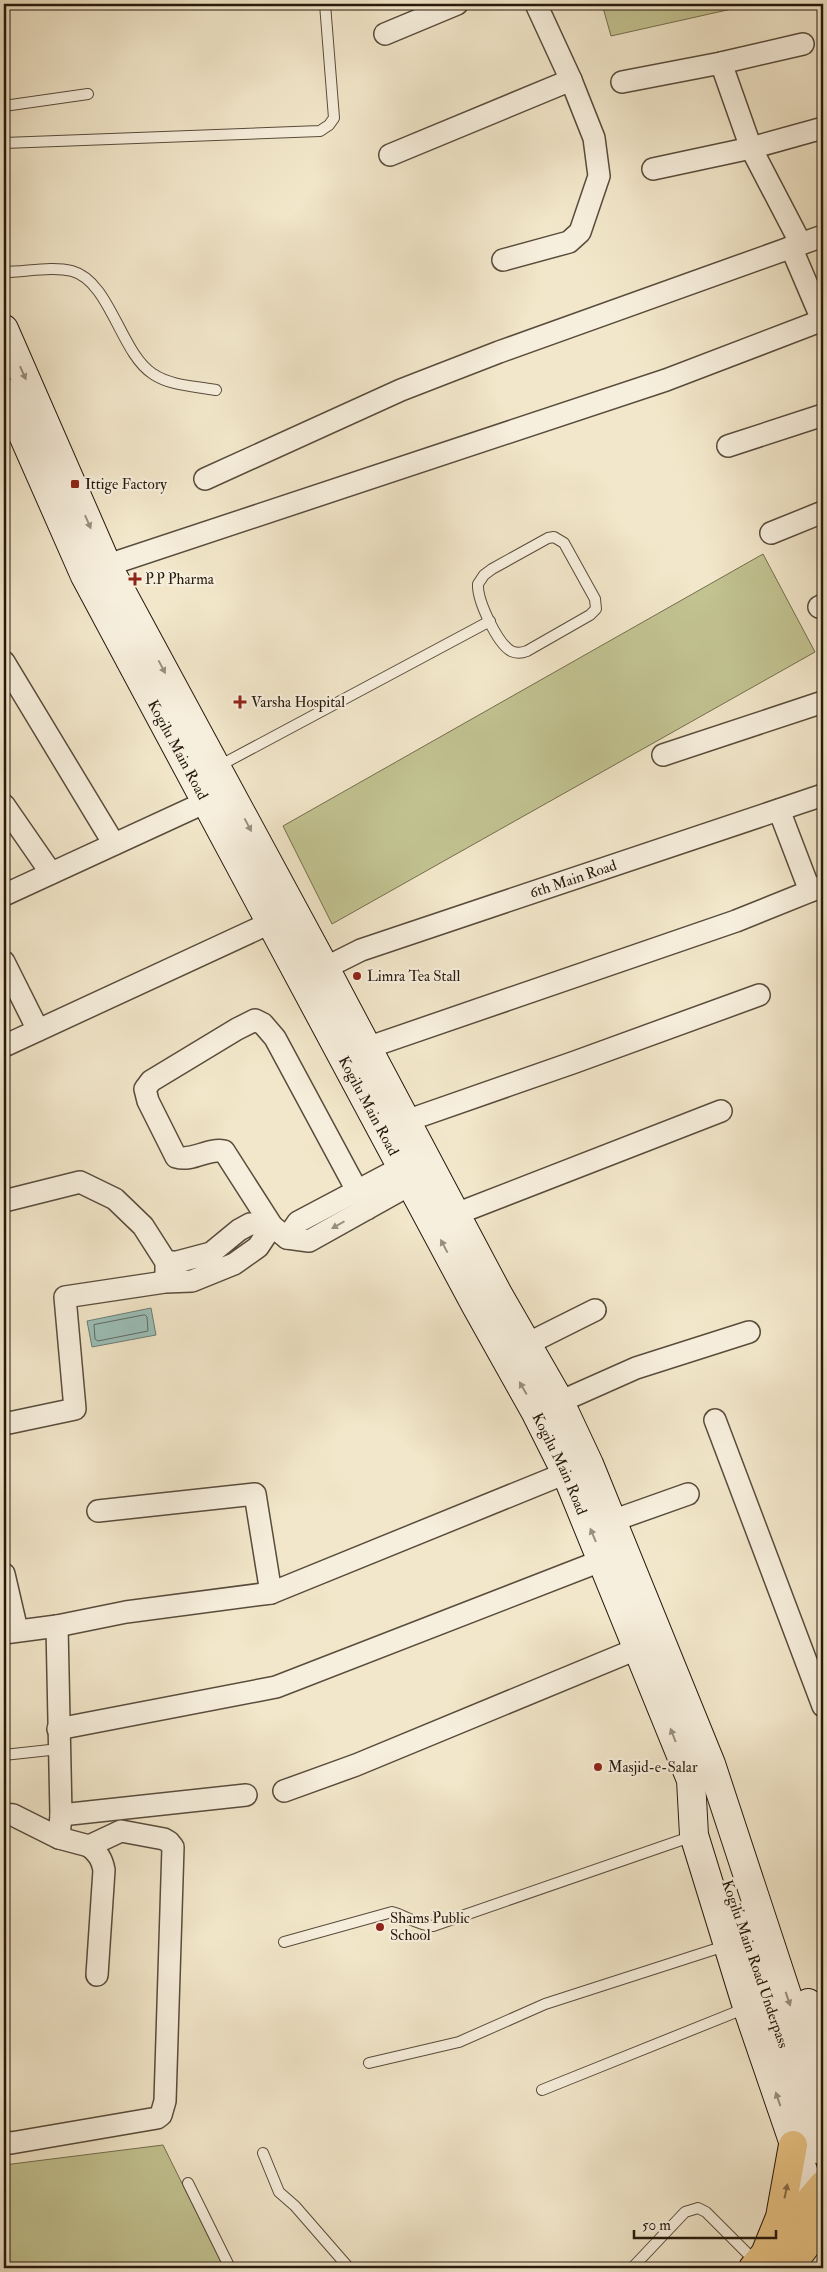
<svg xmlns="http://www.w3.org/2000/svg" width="827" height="2272" viewBox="0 0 827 2272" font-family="'IM FELL Double Pica',serif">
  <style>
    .green { fill: #c2c391; stroke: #746e4e }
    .water { fill: #9bbfb8; stroke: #6c7d73 }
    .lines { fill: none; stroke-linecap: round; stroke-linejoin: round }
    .shore { stroke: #606c62; stroke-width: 1 }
    .secondary-tunnel { stroke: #c9bea4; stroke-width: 28; stroke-dasharray: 28 14; stroke-linecap: butt }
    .lane-casing { stroke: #594c3c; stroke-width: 12 }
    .street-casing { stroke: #594c3c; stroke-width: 24 }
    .secondary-casing { stroke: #26190c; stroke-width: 30 }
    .primary-casing { stroke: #26190c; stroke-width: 30 }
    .lane { stroke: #f7efdd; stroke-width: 10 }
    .street { stroke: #f7efdd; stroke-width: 21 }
    .secondary { stroke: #f7efdd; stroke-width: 28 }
    .primary { stroke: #e9c485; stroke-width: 28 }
    .oneway { fill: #998f7f }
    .oneway2 { fill: #886e48 }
    .poi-dot { fill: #8f2418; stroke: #f7efdd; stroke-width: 2 }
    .labels { text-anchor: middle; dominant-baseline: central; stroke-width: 4.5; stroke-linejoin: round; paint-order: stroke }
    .poi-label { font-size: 15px; fill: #26190c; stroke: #f7efdd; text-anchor: start }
    .street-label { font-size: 15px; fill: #26190c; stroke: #f7efdd }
  </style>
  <rect width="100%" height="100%" fill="#f2e7ca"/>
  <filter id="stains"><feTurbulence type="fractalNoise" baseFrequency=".004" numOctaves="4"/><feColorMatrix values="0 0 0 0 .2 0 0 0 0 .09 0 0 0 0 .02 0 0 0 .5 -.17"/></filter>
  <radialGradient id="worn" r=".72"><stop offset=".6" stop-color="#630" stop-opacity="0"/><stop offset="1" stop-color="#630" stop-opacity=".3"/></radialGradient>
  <path class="green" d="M 602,4 L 754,4 L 611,36 Z
    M 763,554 L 815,652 L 332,924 L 283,826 Z
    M 163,2145 L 224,2268 L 4,2268 L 4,2165 Z"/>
  <path class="water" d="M 151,1308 L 156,1335 L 92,1347 L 87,1321 Z"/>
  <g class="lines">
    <path class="shore" d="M 145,1315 L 147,1317 L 148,1331 L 98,1341 L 95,1339 L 94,1325 Z"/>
    <path class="secondary-tunnel" d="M 817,2149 L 823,2167"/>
    <defs>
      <path id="lane" d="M 4,106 L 88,94
        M 4,143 L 320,131 L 329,125 L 334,118 L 325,4
        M 4,272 C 26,272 51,266 72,271 C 110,281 121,354 153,374 C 171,386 195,386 216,390
        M 554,537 L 564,543 L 595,599 L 596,609 L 590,615 L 527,651 C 522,653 517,654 511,651 C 497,643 477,600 478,584 L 484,575 L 492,569 L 548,538 Z
        M 217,767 L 490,621
        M 4,1755 L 59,1749
        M 284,1942 L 392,1912 C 407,1916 417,1925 433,1926 L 693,1836
        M 369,2063 L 459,2042 L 545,2004 L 728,1945
        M 542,2090 L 746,2008
        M 263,2153 L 279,2192 L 295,2206 L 349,2268
        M 188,2183 L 230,2268
        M 632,2268 L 685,2212 L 698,2208 L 706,2212 L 757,2263"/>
      <g id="street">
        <path d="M 385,34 L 457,4"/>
        <path d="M 721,63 L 751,148 L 801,244"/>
        <path d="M 622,82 L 721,63 L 803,44"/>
        <path d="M 390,155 L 571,80"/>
        <path d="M 653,169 L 751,148 L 823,128"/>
        <path d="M 791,247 L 823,322"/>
        <path d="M 503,260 L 569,242 L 580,232 L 599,176 L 594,138 L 571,80 L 536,4"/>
        <path d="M 728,446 L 823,415"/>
        <path d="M 205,479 L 401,390 L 499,352 L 823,236"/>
        <path d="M 771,533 L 823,512"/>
        <path d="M 93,570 L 666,380 L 823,320"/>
        <path d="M 819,607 L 823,605"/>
        <path d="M 4,662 L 114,844"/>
        <path d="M 663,755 L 823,702"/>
        <path d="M 4,805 L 51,873"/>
        <path d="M 779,810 L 810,891"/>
        <path d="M 4,895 L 219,796"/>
        <path d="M 4,962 L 38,1030"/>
        <path id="s1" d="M 325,968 L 361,950 L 823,795"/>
        <path d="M 4,1046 L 272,922"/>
        <path d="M 355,1052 L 736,921 L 823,886"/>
        <path d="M 406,1121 L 575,1062 L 759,995"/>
        <path d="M 4,1201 L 80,1182 L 115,1199 L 143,1226 L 166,1262 L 166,1275"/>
        <path d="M 367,1209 L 275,1038 L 263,1024 L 255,1020 L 237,1029 L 151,1081 L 145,1089 L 148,1101 L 176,1157 C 193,1162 207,1148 224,1151 L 272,1226 L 287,1238 L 309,1241 L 411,1184"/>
        <path d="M 456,1214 L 721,1111"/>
        <path d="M 287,1238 L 298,1222 L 402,1167"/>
        <path d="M 527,1344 L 595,1310"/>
        <path d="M 546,1408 L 636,1368 L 749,1332"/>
        <path d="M 715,1420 L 823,1706"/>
        <path d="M 4,1424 L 75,1409 L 65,1297 L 165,1282 L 192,1281 L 234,1264 L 258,1247 L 272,1226 L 250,1224 L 239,1230 L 211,1253 L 177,1262 L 166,1262"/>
        <path d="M 98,1511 L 255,1494 L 271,1593"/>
        <path d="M 612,1521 L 688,1494"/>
        <path d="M 4,1574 L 17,1630"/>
        <path d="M 57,1626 L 61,1815 L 59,1838"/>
        <path d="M 4,1633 L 57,1626 L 126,1612 L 271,1593 L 566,1473"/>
        <path d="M 58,1729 L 276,1687 L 616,1555"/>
        <path d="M 284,1791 L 356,1765 L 639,1648"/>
        <path d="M 4,1814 L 13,1815 L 59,1838 L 89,1846 L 121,1831 L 164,1839 L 169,1842 L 173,1847 L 165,2101 L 161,2115 L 157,2118 L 11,2143 L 4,2142"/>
        <path d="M 61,1815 L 246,1795"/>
        <path d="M 89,1846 C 98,1853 102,1859 104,1870 L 97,1975"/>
      </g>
      <g id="secondary">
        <path d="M 4,329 L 107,565 L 325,968 L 498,1294 L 559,1400 L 589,1464 L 711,1764 L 823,2104"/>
        <path id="s2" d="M 4,392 L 85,576 L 476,1306 L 536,1413 L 566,1473 L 691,1780 L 694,1835 L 747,2007 L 819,2217"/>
        <path d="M 742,1925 L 817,2149"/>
        <path d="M 808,2003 L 823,2043"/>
      </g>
      <path id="primary" d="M 765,2254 L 780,2217 L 793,2145
        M 753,2268 L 823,2185
        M 789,2268 L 823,2223"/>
    </defs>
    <use href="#lane" class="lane-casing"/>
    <use href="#street" class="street-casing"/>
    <use href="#secondary" class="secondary-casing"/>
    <use href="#primary" class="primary-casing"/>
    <use href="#lane" class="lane"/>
    <use href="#street" class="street"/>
    <use href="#secondary" class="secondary"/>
    <use href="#primary" class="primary"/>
  </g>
  <defs><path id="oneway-solid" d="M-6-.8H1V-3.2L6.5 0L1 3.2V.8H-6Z" transform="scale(1.25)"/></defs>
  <g class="oneway">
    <use href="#oneway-solid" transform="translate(23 373) rotate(66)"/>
    <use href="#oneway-solid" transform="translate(88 522) rotate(66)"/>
    <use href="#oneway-solid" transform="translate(162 667) rotate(62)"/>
    <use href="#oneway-solid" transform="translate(248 825) rotate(62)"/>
    <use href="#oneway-solid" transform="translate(338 1225) rotate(150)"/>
    <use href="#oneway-solid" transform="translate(444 1246) rotate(-118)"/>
    <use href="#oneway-solid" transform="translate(523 1388) rotate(-120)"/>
    <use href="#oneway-solid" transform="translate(593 1535) rotate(-113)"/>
    <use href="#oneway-solid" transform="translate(673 1735) rotate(-111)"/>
    <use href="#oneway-solid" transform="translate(788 1999) rotate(71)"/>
    <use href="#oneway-solid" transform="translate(778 2099) rotate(-109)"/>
  </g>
  <use class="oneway2" href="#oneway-solid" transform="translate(786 2191) rotate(-78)"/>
  <g class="poi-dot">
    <rect x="70" y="479" width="10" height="10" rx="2.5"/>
    <path d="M132.5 571.5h5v5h5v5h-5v5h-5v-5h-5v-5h5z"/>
    <path d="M237.5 694.5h5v5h5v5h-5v5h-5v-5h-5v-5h5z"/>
    <circle cx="357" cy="976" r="5"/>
    <circle cx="598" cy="1767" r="5"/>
    <circle cx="380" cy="1927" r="5"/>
  </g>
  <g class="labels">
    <g class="poi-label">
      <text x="85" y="484">Ittige Factory</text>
      <text x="145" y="579">P.P Pharma</text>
      <text x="251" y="702">Varsha Hospital</text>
      <text x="367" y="976">Limra Tea Stall</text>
      <text x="608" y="1767">Masjid-e-Salar</text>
      <text x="390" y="1918">Shams Public<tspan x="390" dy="17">School</tspan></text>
    </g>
    <g class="street-label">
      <text stroke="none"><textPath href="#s2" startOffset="398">Kogilu Main Road</textPath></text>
      <text stroke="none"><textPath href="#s1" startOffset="264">6th Main Road</textPath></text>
      <text stroke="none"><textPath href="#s2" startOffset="802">Kogilu Main Road</textPath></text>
      <text stroke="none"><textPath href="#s2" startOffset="1208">Kogilu Main Road</textPath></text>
      <text transform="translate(755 1964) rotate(71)">Kogilu Main Road Underpass</text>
    </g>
  </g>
  <rect width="827" height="2272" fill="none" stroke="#f2e7ca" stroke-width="20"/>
  <rect x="5" y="5" width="817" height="2262" fill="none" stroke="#26190c" stroke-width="2.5"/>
  <rect x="10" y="10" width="807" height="2252" fill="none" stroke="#26190c"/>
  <path d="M634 2230v8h142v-8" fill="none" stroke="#26190c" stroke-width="2.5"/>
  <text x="642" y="2230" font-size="15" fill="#26190c" stroke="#f7efdd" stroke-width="4" paint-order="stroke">50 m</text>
  <rect width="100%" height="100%" filter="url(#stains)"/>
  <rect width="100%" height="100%" fill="url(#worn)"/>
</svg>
